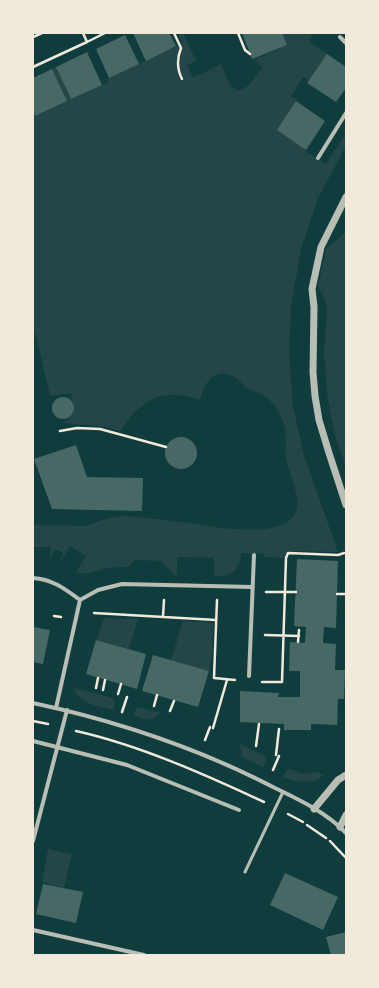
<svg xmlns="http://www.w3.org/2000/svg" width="379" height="988" viewBox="0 0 379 988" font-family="'Archivo Narrow',sans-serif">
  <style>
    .green { fill: #244646 }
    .building { fill: #486865 }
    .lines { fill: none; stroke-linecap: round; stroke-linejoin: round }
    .path { stroke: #f1e9da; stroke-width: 2.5 }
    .service { stroke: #b8beb3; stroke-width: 3 }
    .minor { stroke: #b8beb3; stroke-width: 4 }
    .tertiary { stroke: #b8beb3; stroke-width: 7 }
  </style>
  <rect width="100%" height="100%" fill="#0f3d3e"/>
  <path class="green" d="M 178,33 L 183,33 L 196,61 L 187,65 L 193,78 L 221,64 L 230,85 L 238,91 L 248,86 L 263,67 L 254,60 L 287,45 L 282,33 L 314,33 L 309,42 L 327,54 L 309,80 L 303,77 L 291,96 L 298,100 L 296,101 L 305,151 L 326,164 L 346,133 L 346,146 L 318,198 L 301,249 L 291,308 L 289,352 L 293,407 L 304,455 L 338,552 L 288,551 L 286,558 L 264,557 L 264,554 L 241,553 C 241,570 230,577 214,576 L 214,558 L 177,557 L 177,575 L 174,575 L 162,561 L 134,560 L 128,567 C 122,567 115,567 109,568 C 96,570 89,576 76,572 L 86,556 L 70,546 L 60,562 L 63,552 L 54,550 L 50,560 L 51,547 L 33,547 L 33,525 L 85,526 L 108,518 L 122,516 C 146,517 171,521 195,524 C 216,527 292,542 297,507 C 299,492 287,471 286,454 C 285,449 286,445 286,439 C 286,421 277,403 261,394 C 256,392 250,391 247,388 C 241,383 238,378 230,375 C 213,368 203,386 200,400 C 160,387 143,399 120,431 L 106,427 L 63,423 L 69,420 L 74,411 L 71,393 L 50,396 L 33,323 L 33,115 L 35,116 L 67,101 L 52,69 L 56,67 L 71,99 L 108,82 L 107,79 L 109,78 L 183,43 Z
    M 346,228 L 346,467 L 335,435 L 328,401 L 324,354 L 327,305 L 318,286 L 326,249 L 344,234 Z
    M 104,618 L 138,619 L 129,649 L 97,640 Z
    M 183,621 L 213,623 L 212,655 L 209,671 L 171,660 Z
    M 74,688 L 113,698 L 115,702 L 113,710 C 99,706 78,704 74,688 Z
    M 137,707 L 160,713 C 149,723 147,720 133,715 Z
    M 240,744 L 265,756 L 266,760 L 263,767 L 242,757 Z
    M 290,769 L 304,774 L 317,772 L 324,775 C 310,785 298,783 283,777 L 286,771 Z
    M 48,849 L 72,854 L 64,888 L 42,882 Z"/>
  <path class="building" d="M 133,33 L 169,33 L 176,46 L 146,61 Z
    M 242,33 L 282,33 L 287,45 L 252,59 Z
    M 125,35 L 139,64 L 109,78 L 96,49 Z
    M 87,52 L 102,85 L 71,99 L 56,67 Z
    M 327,54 L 346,67 L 346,88 L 336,102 L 307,83 Z
    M 52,69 L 67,101 L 35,116 L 33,111 L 33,78 Z
    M 296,101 L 325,121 L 306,150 L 277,130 Z
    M52 408a11 11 0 1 1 22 0a11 11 0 1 1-22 0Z
    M165 453a16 16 0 1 1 32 0a16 16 0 1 1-32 0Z
    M 76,445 L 87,477 L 143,478 L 142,511 L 52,509 L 34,459 Z
    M 297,559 L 338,561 L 336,628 L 324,627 L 323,643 L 336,644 L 335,670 L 345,670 L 344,699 L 338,699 L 337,725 L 311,724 L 311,730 L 284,730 L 284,724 L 240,722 L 240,691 L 279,693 L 278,697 L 300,697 L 300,671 L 289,671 L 290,642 L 305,643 L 306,627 L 294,626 Z
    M 33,627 L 50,630 L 43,664 L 33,662 Z
    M 96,640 L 146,654 L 137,689 L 86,674 Z
    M 153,655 L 209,671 L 198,707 L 142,691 Z
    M 285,873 L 338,897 L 323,930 L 270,905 Z
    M 43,884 L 83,892 L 76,923 L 36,914 Z
    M 346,932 L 346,955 L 331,955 L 326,937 Z"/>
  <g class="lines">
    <path class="path" d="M 83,33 L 87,42 L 105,33
      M 174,33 L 181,48 C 177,58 177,69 182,79
      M 238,33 L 245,50 L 250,54
      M 33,37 L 42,33
      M 33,67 L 87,42
      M 60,431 L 77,428 L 100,429 L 166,447
      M 266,592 L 296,592
      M 337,594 L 346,594
      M 217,600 L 214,678 L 235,680
      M 94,613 L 216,620
      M 54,616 L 61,617
      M 163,617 L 164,600
      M 265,635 L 299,636
      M 298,642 L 299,630
      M 262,682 L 282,682 L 286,558 L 288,553 L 338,555 L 344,553
      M 96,688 L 98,678
      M 103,690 L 105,680
      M 118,694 L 121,684
      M 154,706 L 157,695
      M 170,711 L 174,701
      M 122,712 L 127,697
      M 33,721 L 48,724
      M 213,728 L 227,680
      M 76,731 C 139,745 206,775 264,802
      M 205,740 L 210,727
      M 256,746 L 259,724
      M 276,755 L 279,729
      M 273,770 L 279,756
      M 288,814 L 303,822
      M 307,825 L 326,838
      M 330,841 L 346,858"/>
    <path class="service" d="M 245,872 L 283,792"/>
    <path class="minor" d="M 340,37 L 346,43
      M 318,158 L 346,113
      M 33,578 C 52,579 65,589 80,600 L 98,590 L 122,584 L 252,587
      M 249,676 L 254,555
      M 33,703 C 117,721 198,748 275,788 C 300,800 327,813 346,833
      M 56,708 L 80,600
      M 33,741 L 127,765 L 239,810
      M 33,841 L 67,710
      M 33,930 L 144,955"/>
    <path class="tertiary" d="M 346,197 L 321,247 L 312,289 L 314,307 L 313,372 L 315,396 L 319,420 L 329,453 L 346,505
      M 314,809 L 338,780 L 346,775
      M 340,827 L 346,815"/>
  </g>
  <rect width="379" height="988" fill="none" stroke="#f1e9da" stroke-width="68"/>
</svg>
